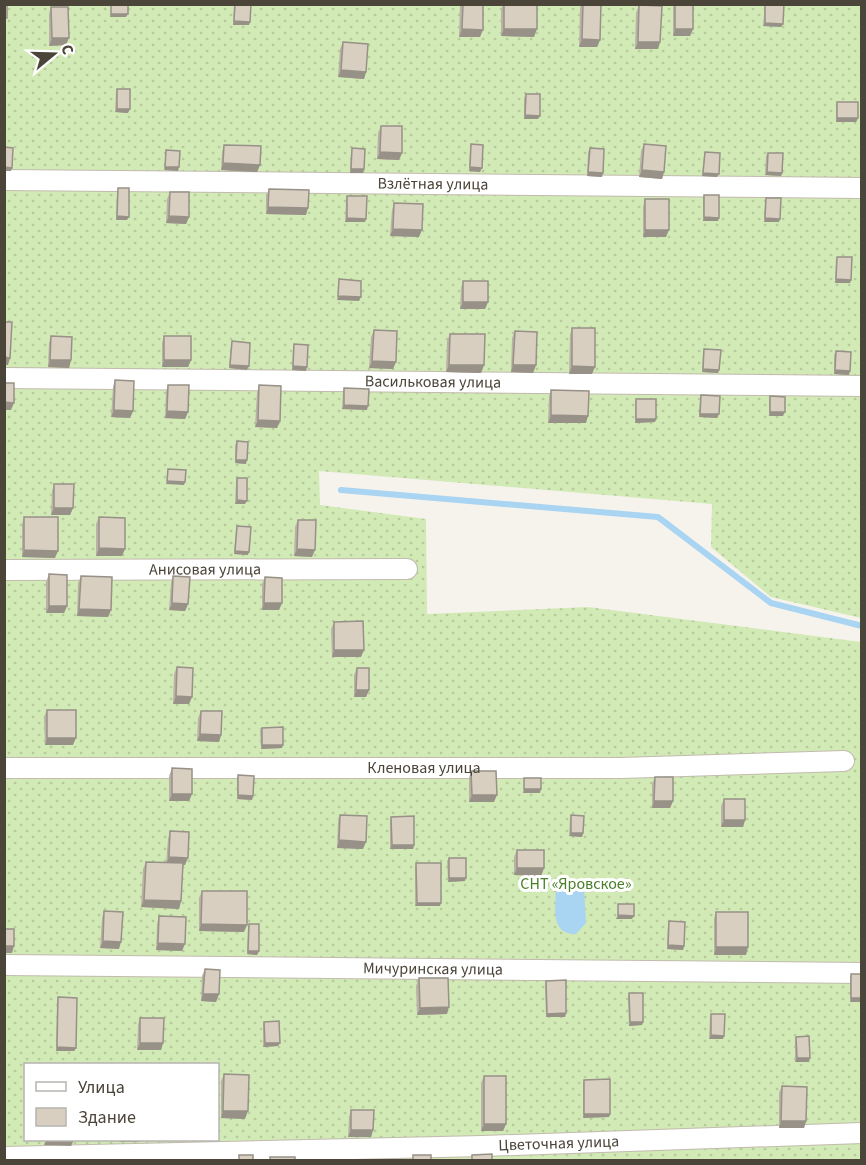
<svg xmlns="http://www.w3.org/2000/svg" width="866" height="1165" viewBox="0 0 866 1165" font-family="'Source Sans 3',sans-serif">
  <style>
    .garden { fill: url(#garden-dots); fill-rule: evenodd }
    .water { fill: #a9d4f2 }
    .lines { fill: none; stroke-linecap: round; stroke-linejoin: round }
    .stream { stroke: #a9d4f2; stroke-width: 6 }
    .minor-casing { stroke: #c2bbae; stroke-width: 22 }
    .minor { stroke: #fff; stroke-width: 20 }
    .wall { fill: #bab2a6 }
    .shaded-wall { fill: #979187 }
    .building { fill: #d8cfc1; stroke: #979187; stroke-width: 1.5 }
    .labels { text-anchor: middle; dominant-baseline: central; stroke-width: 6; stroke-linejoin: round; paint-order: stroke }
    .street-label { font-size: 16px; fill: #4b4439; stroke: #fff }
    .park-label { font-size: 16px; fill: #4a7f2a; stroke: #fff }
  </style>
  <defs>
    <pattern id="garden-dots" width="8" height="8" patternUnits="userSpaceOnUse" patternTransform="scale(1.5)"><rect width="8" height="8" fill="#d2eab5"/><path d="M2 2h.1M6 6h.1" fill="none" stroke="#b6ca9c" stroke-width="1.8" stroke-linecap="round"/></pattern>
  </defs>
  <rect width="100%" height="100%" fill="#f6f3ec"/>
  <path class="garden" d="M 5,5 L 861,5 L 861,618 L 771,597 L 711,547 L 712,504 L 319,471 L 320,505 L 426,519 L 427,614 L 588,607 L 861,642 L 861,1160 L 5,1160 ZM 26,1064 L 218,1064 L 218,1140 L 26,1140 Z"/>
  <path class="water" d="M 569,880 L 584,887 L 586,923 L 576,934 C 549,935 556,905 556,885 L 561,881 Z"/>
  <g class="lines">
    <path class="stream" d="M 341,490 L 658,517 L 771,603 L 862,626"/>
    <defs>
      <g id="minor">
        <path id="s1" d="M 4,180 L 862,188"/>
        <path id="s2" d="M 4,378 L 862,386"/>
        <path id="s3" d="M 4,570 L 407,569"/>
        <path id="s4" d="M 4,768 L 621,768 L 844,761"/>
        <path id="s5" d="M 4,965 L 862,973"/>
        <path id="s6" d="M 4,1157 L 483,1146 L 862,1133"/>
      </g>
    </defs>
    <use href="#minor" class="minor-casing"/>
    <use href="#minor" class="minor"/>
  </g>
  <path class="wall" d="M 234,4 L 251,4 L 249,25 L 233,25 Z
    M 460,4 L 483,4 L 480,37 L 459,37 Z
    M 503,4 L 537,4 L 534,37 L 501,36 L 501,10 Z
    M 581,4 L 601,4 L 600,40 L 597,47 L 579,47 L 580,8 Z
    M 674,4 L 693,4 L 693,29 L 690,36 L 673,36 L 673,8 Z
    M 765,4 L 784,4 L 783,24 L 781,27 L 763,26 Z
    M 639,5 L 660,42 L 658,49 L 635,49 L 636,13 Z
    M 51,7 L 66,45 L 49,46 L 49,14 Z
    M 343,42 L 366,72 L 364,79 L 338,77 L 340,49 Z
    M 117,89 L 128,113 L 115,112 L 116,92 Z
    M 526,94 L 538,119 L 524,119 L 524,98 Z
    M 837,102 L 858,118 L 856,122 L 836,122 L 836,106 Z
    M 381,126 L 402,153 L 399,160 L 377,159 L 378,133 Z
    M 471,144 L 480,172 L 469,171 L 470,148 Z
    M 644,144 L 664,172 L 662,179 L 639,177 L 641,151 Z
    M 224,145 L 260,165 L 257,172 L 221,170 L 222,152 Z
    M 352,148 L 364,169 L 363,173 L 350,173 L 351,152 Z
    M 590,148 L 602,177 L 587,176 L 588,152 Z
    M 705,152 L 717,177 L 702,176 L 704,155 Z
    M 768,153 L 782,173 L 781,176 L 765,175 L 766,156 Z
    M 118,188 L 127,220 L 116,220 L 117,192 Z
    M 269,189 L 306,215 L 266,214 L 266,196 Z
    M 170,192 L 189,217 L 186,224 L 166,223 L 167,199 Z
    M 704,195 L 718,221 L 703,221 L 703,198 Z
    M 347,196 L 365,222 L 345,222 L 346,200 Z
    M 766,198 L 779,222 L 764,222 L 765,201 Z
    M 645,199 L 666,237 L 643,237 L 643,207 Z
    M 394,203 L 419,237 L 390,236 L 392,210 Z
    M 837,257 L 851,280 L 850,283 L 835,283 L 836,260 Z
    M 463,281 L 488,302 L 485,309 L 460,309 L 461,288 Z
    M 572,328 L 592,374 L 569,374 L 570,335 Z
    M 374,330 L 393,369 L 369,368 L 371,337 Z
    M 515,331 L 536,365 L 533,373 L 511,372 L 512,338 Z
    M 450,334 L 484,365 L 481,373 L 446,372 L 447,341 Z
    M 51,336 L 71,360 L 69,368 L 48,367 L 49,343 Z
    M 164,336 L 191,360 L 188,367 L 162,367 L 162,343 Z
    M 232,341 L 247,370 L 229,368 L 231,345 Z
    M 294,344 L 306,371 L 292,370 L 293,348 Z
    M 704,349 L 719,370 L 718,373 L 702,372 L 703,353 Z
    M 836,351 L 849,375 L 834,374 L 834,355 Z
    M 115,380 L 133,411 L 130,418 L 111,417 L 113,387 Z
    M 168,385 L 188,412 L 185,419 L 165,418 L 166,392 Z
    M 259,385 L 280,421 L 277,428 L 255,427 L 257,392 Z
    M 344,388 L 367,410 L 342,409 L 343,391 Z
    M 551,390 L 586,423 L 548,423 L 549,397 Z
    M 701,395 L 717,418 L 699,417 L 700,399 Z
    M 770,396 L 783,416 L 769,416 L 769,400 Z
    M 636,399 L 656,419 L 655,422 L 635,423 L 635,402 Z
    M 237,441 L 246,464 L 235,463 L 235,445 Z
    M 237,478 L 245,504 L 235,504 L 236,482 Z
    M 54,484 L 73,508 L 70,515 L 51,515 L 52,491 Z
    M 24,517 L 55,558 L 22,557 L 22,524 Z
    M 99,517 L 122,556 L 96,556 L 96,524 Z
    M 298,520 L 312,557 L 294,556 L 295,527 Z
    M 237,526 L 248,555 L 234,554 L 236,530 Z
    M 49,574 L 67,606 L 64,613 L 46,613 L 46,582 Z
    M 81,576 L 111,610 L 108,617 L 77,616 L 78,583 Z
    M 173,576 L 188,604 L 185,611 L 169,610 L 171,583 Z
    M 265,577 L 282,603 L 279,610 L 262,610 L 262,584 Z
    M 334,622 L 361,657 L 332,657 L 331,629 Z
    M 177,667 L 192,697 L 189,704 L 173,704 L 174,674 Z
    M 357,668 L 369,690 L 366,697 L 354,697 L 354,675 Z
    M 47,710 L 73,745 L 45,745 L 44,717 Z
    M 201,711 L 221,735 L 219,742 L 197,741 L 198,718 Z
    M 262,728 L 282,748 L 261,749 L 260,731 Z
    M 172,768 L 192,794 L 189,801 L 169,801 L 169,776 Z
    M 471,771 L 494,802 L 469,802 L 469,778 Z
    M 238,775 L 253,796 L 252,800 L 237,799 L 237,779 Z
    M 655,777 L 673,801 L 670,808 L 652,808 L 652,784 Z
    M 724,799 L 745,820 L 743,827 L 721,827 L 721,806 Z
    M 340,815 L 363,849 L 337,848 L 338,822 Z
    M 571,815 L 583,833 L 582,837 L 569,836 L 570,819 Z
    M 391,817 L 414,845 L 413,849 L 390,849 L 390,821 Z
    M 170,831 L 185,865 L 183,865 L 181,901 L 179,909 L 141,907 L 143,869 L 146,862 L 166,863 L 168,839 Z
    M 517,850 L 544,868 L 541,876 L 514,875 L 514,857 Z
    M 449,858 L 465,881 L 448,882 L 447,861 Z
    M 416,863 L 440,906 L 415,906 L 415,867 Z
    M 202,891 L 244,932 L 199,931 L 199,898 Z
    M 104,911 L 119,949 L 100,948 L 102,918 Z
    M 716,912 L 746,955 L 714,955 L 714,919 Z
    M 159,916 L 182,951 L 156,950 L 157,924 Z
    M 669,921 L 684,946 L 683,950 L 667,949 L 668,924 Z
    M 249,924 L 259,951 L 257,955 L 247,954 L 248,928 Z
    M 205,969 L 219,994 L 216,1002 L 201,1001 L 202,976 Z
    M 851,974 L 861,974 L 850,1002 L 850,977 Z
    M 419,978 L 447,1014 L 417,1015 L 416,986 Z
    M 546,981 L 566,1013 L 565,1017 L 546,1017 L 545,984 Z
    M 629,993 L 643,1022 L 642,1025 L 629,1026 L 628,997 Z
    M 58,997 L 76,1048 L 74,1051 L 56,1051 L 57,1001 Z
    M 711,1014 L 723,1039 L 709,1039 L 710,1018 Z
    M 140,1018 L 163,1043 L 161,1050 L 137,1050 L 138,1025 Z
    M 264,1022 L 278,1046 L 263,1047 L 263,1025 Z
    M 796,1037 L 809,1062 L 795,1062 L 795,1040 Z
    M 224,1074 L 245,1119 L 221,1118 L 221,1081 Z
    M 484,1076 L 506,1124 L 503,1131 L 481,1131 L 481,1083 Z
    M 584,1080 L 610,1114 L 609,1117 L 583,1118 L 583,1083 Z
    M 782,1086 L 806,1121 L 804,1128 L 779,1128 L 779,1093 Z
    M 351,1110 L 373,1130 L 371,1137 L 348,1137 L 349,1117 Z"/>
  <path class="shaded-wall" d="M 111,14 L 128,14 L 126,17 L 110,17 Z
    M 234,21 L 250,22 L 249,25 L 233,25 Z
    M 765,23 L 783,24 L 781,27 L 763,26 Z
    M 462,29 L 483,30 L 480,37 L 459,37 Z
    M 504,29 L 537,29 L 534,37 L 501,36 Z
    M 675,29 L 693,29 L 690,36 L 673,36 Z
    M 52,38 L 69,38 L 66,45 L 49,46 Z
    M 582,39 L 600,40 L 597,47 L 579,47 Z
    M 638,42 L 660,42 L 658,49 L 635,49 Z
    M 341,70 L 366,72 L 364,79 L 338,77 Z
    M 117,109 L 130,109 L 128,113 L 115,112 Z
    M 525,115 L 540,116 L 538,119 L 524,119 Z
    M 837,118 L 858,118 L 856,122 L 836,122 Z
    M 380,152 L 402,153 L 399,160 L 377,159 Z
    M 223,163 L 260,165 L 257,172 L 221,170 Z
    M 4,167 L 12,168 L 11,171 L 4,171 Z
    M 165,167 L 179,167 L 178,171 L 164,170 Z
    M 470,167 L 482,168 L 480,172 L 469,171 Z
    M 351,169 L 364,169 L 363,173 L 350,173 Z
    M 642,170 L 664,172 L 662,179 L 639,177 Z
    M 588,172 L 603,173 L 602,177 L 587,176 Z
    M 767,172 L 782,173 L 781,176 L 765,175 Z
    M 703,173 L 719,174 L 717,177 L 702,176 Z
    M 268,207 L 308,208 L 306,215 L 266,214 Z
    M 117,216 L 129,217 L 127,220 L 116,220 Z
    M 169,216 L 189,217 L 186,224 L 166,223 Z
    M 704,217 L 719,218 L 718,221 L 703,221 Z
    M 347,218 L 366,219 L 365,222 L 345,222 Z
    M 765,218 L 780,219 L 779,222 L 764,222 Z
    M 393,229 L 422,230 L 419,237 L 390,236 Z
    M 645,230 L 669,230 L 666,237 L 643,237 Z
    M 836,279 L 851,280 L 850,283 L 835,283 Z
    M 338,296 L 361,297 L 359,301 L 337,300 Z
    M 463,302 L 488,302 L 485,309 L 460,309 Z
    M 4,357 L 10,358 L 8,365 L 4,365 Z
    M 50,360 L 71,360 L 69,368 L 48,367 Z
    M 164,360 L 191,360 L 188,367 L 162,367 Z
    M 372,361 L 396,362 L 393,369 L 369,368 Z
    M 230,365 L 249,366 L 247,370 L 229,368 Z
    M 449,365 L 484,365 L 481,373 L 446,372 Z
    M 513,365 L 536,365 L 533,373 L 511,372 Z
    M 293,366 L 307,367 L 306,371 L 292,370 Z
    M 572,366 L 595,367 L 592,374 L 569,374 Z
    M 703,369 L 719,370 L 718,373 L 702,372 Z
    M 835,370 L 850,371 L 849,375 L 834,374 Z
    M 4,402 L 14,403 L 11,410 L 4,410 Z
    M 344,405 L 368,406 L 367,410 L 342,409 Z
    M 114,410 L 133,411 L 130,418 L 111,417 Z
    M 167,411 L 188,412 L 185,419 L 165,418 Z
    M 770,412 L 785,412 L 783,416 L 769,416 Z
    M 700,414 L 719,414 L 717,418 L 699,417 Z
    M 551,415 L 588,416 L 586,423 L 548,423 Z
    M 636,419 L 656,419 L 655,422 L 635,423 Z
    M 258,420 L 280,421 L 277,428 L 255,427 Z
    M 236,460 L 247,460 L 246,464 L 235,463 Z
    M 167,481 L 185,482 L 184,485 L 166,484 Z
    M 237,500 L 247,501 L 245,504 L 235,504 Z
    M 54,508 L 73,508 L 70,515 L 51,515 Z
    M 99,548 L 125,549 L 122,556 L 96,556 Z
    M 297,549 L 315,550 L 312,557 L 294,556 Z
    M 24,550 L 58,551 L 55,558 L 22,557 Z
    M 235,551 L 249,552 L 248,555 L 234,554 Z
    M 172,603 L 188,604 L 185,611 L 169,610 Z
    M 264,603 L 282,603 L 279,610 L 262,610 Z
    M 49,606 L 67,606 L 64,613 L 46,613 Z
    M 79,609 L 111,610 L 108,617 L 77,616 Z
    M 334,650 L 364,650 L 361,657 L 332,657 Z
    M 356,690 L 369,690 L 366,697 L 354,697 Z
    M 176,696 L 192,697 L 189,704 L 173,704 Z
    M 200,734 L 221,735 L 219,742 L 197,741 Z
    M 47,738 L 76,738 L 73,745 L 45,745 Z
    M 262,745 L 283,745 L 282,748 L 261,749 Z
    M 524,789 L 541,789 L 540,793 L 523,793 Z
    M 172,794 L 192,794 L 189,801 L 169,801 Z
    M 238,795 L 253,796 L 252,800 L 237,799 Z
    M 472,795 L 497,795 L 494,802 L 469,802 Z
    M 654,801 L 673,801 L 670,808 L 652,808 Z
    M 724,820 L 745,820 L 743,827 L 721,827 Z
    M 571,833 L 583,833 L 582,837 L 569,836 Z
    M 339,840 L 366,842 L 363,849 L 337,848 Z
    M 392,845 L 414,845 L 413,849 L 390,849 Z
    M 169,857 L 188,858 L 185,865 L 166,864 Z
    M 517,868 L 544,868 L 541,876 L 514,875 Z
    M 449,878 L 466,878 L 465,881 L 448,882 Z
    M 144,900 L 181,901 L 179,909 L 141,907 Z
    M 417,903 L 441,903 L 440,906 L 415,906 Z
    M 618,915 L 634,916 L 632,919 L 616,919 Z
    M 201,924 L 247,925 L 244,932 L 199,931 Z
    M 103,941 L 121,942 L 119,949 L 100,948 Z
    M 158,943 L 185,944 L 182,951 L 156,950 Z
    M 668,945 L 684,946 L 683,950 L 667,949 Z
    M 4,946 L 14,946 L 12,953 L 4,953 Z
    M 716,947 L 748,947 L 746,955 L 714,955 Z
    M 248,951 L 259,951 L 257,955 L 247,954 Z
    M 203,994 L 219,994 L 216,1002 L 201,1001 Z
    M 851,998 L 861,998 L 861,1002 L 850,1002 Z
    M 449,1007 L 447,1014 L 417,1015 L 420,1008 Z
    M 566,1013 L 565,1017 L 546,1017 L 547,1014 Z
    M 630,1022 L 643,1022 L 642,1025 L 629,1026 Z
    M 711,1035 L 724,1036 L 723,1039 L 709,1039 Z
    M 140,1043 L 163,1043 L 161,1050 L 137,1050 Z
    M 265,1043 L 280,1043 L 278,1046 L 263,1047 Z
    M 57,1047 L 76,1048 L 74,1051 L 56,1051 Z
    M 797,1058 L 810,1058 L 809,1062 L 795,1062 Z
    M 223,1111 L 248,1111 L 245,1119 L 221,1118 Z
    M 584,1114 L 610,1114 L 609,1117 L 583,1118 Z
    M 781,1121 L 806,1121 L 804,1128 L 779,1128 Z
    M 484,1124 L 506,1124 L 503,1131 L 481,1131 Z
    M 351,1130 L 373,1130 L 371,1137 L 348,1137 Z
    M 46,1140 L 74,1140 L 71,1146 L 44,1145 Z
    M 120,1140 L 140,1140 L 139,1142 L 119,1142 Z"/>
  <path class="building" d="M 4,4 L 7,4 L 7,18 L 4,18 Z
    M 111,4 L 128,4 L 128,14 L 111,14 Z
    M 235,4 L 251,4 L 250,22 L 234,21 Z
    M 463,4 L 483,4 L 483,30 L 462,29 Z
    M 504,4 L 537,4 L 537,29 L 504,29 Z
    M 583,4 L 601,4 L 600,40 L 582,39 Z
    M 675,4 L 693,4 L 693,29 L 675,29 Z
    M 765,4 L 784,4 L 783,24 L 765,23 Z
    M 639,5 L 662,6 L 660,42 L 638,42 Z
    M 51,7 L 68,7 L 69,38 L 52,38 Z
    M 343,42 L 368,44 L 366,72 L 341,70 Z
    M 117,89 L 130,89 L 130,109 L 117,109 Z
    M 526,94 L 540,94 L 540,116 L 525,115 Z
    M 837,102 L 858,102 L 858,118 L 837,118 Z
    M 381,126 L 402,126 L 402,153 L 380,152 Z
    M 471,144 L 483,145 L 482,168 L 470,167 Z
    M 644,144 L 666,146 L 664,172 L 642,170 Z
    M 224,145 L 261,146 L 260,165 L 223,163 Z
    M 4,147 L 13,148 L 12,168 L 4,167 Z
    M 352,148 L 365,149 L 364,169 L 351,169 Z
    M 590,148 L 604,149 L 603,173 L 588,172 Z
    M 166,150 L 180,151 L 179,167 L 165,167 Z
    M 705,152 L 720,153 L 719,174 L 703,173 Z
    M 768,153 L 783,153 L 782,173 L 767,172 Z
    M 118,188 L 129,188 L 129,217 L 117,216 Z
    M 269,189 L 309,190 L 308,208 L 268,207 Z
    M 170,192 L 189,192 L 189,217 L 169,216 Z
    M 704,195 L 719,195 L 719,218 L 704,217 Z
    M 347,196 L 367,196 L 366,219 L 347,218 Z
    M 766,198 L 781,198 L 780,219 L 765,218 Z
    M 645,199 L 669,199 L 669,230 L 645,230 Z
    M 394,203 L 423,204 L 422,230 L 393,229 Z
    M 837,257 L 852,257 L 851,280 L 836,279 Z
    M 339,279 L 361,281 L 361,297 L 338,296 Z
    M 463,281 L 488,281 L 488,302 L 463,302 Z
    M 4,322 L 12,322 L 10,358 L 4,357 Z
    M 572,328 L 595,328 L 595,367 L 572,366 Z
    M 374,330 L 397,331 L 396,362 L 372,361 Z
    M 515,331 L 537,332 L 536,365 L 513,365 Z
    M 450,334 L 485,334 L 484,365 L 449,365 Z
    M 51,336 L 72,337 L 71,360 L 50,360 Z
    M 164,336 L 191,336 L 191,360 L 164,360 Z
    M 232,341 L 250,343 L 249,366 L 230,365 Z
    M 294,344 L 308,345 L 307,367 L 293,366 Z
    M 704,349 L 721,350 L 719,370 L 703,369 Z
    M 836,351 L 851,352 L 850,371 L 835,370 Z
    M 115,380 L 134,381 L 133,411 L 114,410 Z
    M 4,383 L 14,383 L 14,403 L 4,402 Z
    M 168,385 L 189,385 L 188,412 L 167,411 Z
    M 259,385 L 281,386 L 280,421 L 258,420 Z
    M 344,388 L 369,389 L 368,406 L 344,405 Z
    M 551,390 L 589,391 L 588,416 L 551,415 Z
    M 701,395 L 720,396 L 719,414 L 700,414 Z
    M 770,396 L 785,397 L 785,412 L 770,412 Z
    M 636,399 L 656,399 L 656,419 L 636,419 Z
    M 237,441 L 248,442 L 247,460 L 236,460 Z
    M 168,469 L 186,470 L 185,482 L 167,481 Z
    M 237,478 L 247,478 L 247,501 L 237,500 Z
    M 54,484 L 74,484 L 73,508 L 54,508 Z
    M 24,517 L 58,517 L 58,551 L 24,550 Z
    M 99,517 L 125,518 L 125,549 L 99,548 Z
    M 298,520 L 316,520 L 315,550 L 297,549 Z
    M 237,526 L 251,527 L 249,552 L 235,551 Z
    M 49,574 L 67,575 L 67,606 L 49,606 Z
    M 81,576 L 112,577 L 111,610 L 79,609 Z
    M 173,576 L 190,577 L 188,604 L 172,603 Z
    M 265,577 L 282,578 L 282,603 L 264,603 Z
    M 363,621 L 364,650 L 334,650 L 334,622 Z
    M 177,667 L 193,668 L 192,697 L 176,696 Z
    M 357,668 L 369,668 L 369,690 L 356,690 Z
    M 47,710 L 76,710 L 76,738 L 47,738 Z
    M 201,711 L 222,711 L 221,735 L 200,734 Z
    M 283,727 L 283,745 L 262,745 L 262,728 Z
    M 172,768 L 192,769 L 192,794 L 172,794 Z
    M 471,771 L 496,771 L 497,795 L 472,795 Z
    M 238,775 L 254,776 L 253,796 L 238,795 Z
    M 655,777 L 673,777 L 673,801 L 654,801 Z
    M 524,778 L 541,778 L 541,789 L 524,789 Z
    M 724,799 L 745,799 L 745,820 L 724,820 Z
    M 340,815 L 367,816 L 366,842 L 339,840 Z
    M 571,815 L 584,816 L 583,833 L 571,833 Z
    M 414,816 L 414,845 L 392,845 L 391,817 Z
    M 170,831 L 189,832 L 188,858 L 169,857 Z
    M 517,850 L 544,850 L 544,868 L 517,868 Z
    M 449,858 L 466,858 L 466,878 L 449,878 Z
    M 146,862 L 183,863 L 181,901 L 144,900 Z
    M 416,863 L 441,863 L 441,903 L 417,903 Z
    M 202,891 L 247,891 L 247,925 L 201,924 Z
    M 618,904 L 634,904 L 634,916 L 618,915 Z
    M 104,911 L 123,912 L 121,942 L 103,941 Z
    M 716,912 L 748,912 L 748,947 L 716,947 Z
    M 159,916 L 186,917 L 185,944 L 158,943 Z
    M 669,921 L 685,922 L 684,946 L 668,945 Z
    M 249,924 L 259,924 L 259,951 L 248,951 Z
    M 4,929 L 14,929 L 14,946 L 4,946 Z
    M 205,969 L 220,970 L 219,994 L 203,994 Z
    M 851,974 L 861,974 L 861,998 L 851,998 Z
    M 419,978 L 448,978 L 449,1007 L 420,1008 Z
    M 566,980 L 566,1013 L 547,1014 L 546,981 Z
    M 629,993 L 643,993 L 643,1022 L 630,1022 Z
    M 58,997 L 77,998 L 76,1048 L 57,1047 Z
    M 711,1014 L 725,1014 L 724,1036 L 711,1035 Z
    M 140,1018 L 164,1018 L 163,1043 L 140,1043 Z
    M 279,1021 L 280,1043 L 265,1043 L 264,1022 Z
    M 809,1036 L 810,1058 L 797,1058 L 796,1037 Z
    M 224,1074 L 249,1075 L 248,1111 L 223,1111 Z
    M 484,1076 L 506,1076 L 506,1124 L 484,1124 Z
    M 610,1079 L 610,1114 L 584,1114 L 584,1080 Z
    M 782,1086 L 807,1087 L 806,1121 L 781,1121 Z
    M 351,1110 L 374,1110 L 373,1130 L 351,1130 Z
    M 492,1154 L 492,1161 L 472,1161 L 472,1155 Z
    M 239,1155 L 253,1155 L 253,1161 L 239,1161 Z
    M 413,1155 L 431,1155 L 431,1161 L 413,1161 Z
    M 270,1157 L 295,1157 L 295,1161 L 270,1161 Z"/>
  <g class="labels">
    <g class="street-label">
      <text stroke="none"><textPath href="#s1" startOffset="429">Взлётная улица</textPath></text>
      <text stroke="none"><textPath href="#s2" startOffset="429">Васильковая улица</textPath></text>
      <text stroke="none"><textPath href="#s3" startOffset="201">Анисовая улица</textPath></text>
      <text stroke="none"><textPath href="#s4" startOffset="420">Кленовая улица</textPath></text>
      <text stroke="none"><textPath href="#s5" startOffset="429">Мичуринская улица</textPath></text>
      <text stroke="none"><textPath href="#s6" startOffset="555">Цветочная улица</textPath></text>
    </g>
    <g class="park-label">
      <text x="576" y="884">СНТ «Яровское»</text>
    </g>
  </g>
  <rect width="866" height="1165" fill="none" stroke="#4b4439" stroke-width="12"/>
  <rect x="24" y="1063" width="195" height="78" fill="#ffffff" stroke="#b7b4b0" stroke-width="1.5"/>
  <rect x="36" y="1082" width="30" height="9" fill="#ffffff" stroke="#b7b4b0" stroke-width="1.5"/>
  <text x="78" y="1093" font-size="18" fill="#4b4439">Улица</text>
  <rect x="36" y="1108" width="30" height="18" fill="#d8cfc1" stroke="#b7b4b0" stroke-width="1.5"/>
  <text x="78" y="1123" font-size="18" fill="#4b4439">Здание</text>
  <g transform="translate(54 54) rotate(71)" stroke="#ffffff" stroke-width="4.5" paint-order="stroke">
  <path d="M0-4.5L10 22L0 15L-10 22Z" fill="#4b4439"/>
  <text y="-9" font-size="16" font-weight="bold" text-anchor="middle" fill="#4b4439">С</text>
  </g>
</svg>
